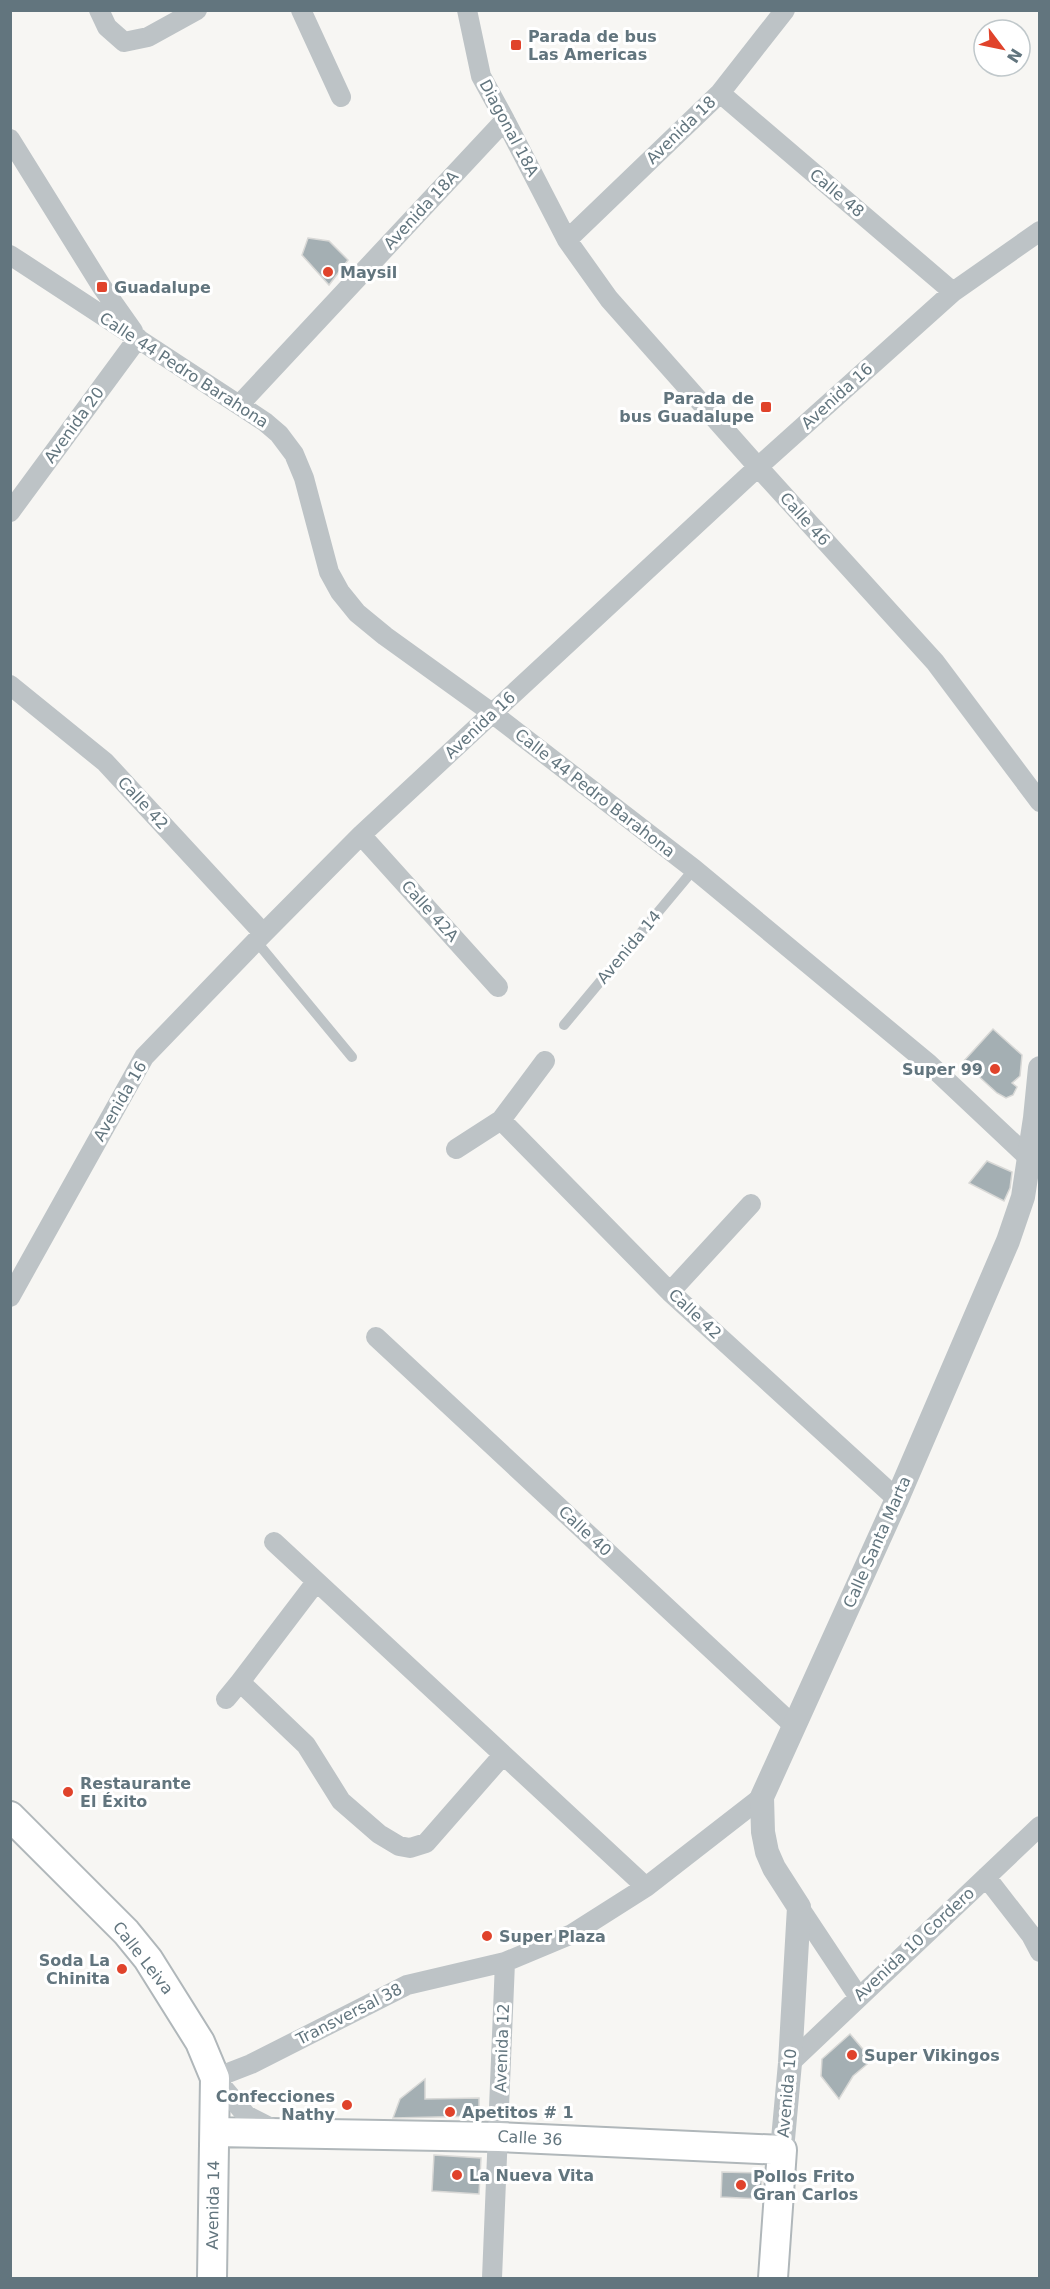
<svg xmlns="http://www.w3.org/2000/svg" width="1050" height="2289" viewBox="0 0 1050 2289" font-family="'DejaVu Sans',sans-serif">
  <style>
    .building { fill: #a4afb3; stroke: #d8d8d6; stroke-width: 1.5 }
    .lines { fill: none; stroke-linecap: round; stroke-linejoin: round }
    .secondary-casing { stroke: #b0b7ba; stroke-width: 32 }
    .service { stroke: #bdc3c6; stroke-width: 10 }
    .minor { stroke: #bdc3c6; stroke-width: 20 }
    .tertiary { stroke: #bdc3c6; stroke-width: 24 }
    .secondary { stroke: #fff; stroke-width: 28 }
    .poi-dot { fill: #e0432b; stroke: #fff; stroke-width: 2 }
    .labels { text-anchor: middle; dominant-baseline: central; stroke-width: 6; stroke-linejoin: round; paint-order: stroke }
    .poi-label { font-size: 16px; font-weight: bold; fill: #62757e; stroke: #fff; text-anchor: start }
    .street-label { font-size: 16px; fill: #62757e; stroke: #fff }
  </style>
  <rect width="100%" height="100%" fill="#f7f6f3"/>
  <path class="building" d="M 308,238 L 329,241 L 348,260 L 329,285 L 302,255 Z
    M 993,1029 L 1022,1055 L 1020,1076 L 1012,1083 L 1017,1087 L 1013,1095 L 1006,1098 L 997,1093 L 963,1062 Z
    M 987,1161 L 1012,1172 L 1010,1188 L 1004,1201 L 969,1183 Z
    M 850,2034 L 872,2060 L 853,2076 L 839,2099 L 821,2076 L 822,2059 Z
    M 425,2079 L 425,2099 L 479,2098 L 479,2116 L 393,2118 L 400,2099 Z
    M 434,2155 L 481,2158 L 479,2194 L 432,2191 Z
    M 722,2172 L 762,2173 L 761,2199 L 721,2197 Z"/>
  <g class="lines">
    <defs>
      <path id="secondary" d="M 10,1816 L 126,1932 L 148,1959 L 200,2042 L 215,2078 L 212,2278
        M 215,2132 L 499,2137 L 782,2150 L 773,2278"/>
    </defs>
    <use href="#secondary" class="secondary-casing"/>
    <path class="service" d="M 256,941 L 352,1057
      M 564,1025 L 694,869"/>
    <path class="minor" d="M 99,10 L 107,27 L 124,42 L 148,37 L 197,10
      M 301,10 L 341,97
      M 467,10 L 481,76 L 505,120 L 567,240 L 609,299 L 758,467 L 935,662 L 1040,802
      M 720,93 L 953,292
      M 10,139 L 102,287 L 133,331
      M 567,240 L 720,93 L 785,10
      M 10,255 L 265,422 L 279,434 L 294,454 L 304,478 L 329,572 L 340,592 L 357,613 L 385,636 L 492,713 L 694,869 L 929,1064 L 1029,1158
      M 239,405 L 505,120
      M 10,512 L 138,338
      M 10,685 L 105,762 L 263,933
      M 361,835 L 498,987
      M 501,1120 L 670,1292 L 897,1499
      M 456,1149 L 501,1120 L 545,1061
      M 670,1292 L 751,1204
      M 10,1297 L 144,1057 L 256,941 L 361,835 L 758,467 L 953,292 L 1040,231
      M 376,1337 L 793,1725
      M 274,1542 L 646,1887
      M 316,1582 L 240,1682 L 306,1745 L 341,1801 L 379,1834 L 399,1846 L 410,1848 L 426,1843 L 503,1755
      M 226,1699 L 240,1682
      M 986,1877 L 1031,1935 L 1040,1952
      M 799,1907 L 858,1996
      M 790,2063 L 1040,1826
      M 275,2130 L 246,2115 L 215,2078 L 251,2064 L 407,1985 L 505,1962 L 572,1934 L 646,1887 L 762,1797
      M 492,2278 L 505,1962"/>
    <path class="tertiary" d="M 782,2150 L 790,2063 L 799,1907 L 774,1868 L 767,1852 L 763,1832 L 762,1797 L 897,1499 L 1008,1241 L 1023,1197 L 1035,1118 L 1040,1068"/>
    <use href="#secondary" class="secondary"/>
  </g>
  <g class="poi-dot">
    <rect x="510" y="39" width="12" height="12" rx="3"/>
    <circle cx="328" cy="272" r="6"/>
    <rect x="96" y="281" width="12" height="12" rx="3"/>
    <rect x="760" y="401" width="12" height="12" rx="3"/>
    <circle cx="995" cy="1069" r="6"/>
    <circle cx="68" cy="1792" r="6"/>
    <circle cx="487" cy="1936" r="6"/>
    <circle cx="122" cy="1969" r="6"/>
    <circle cx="852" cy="2055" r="6"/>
    <circle cx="347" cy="2105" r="6"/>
    <circle cx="450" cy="2112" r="6"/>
    <circle cx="457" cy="2175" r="6"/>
    <circle cx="741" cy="2185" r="6"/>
  </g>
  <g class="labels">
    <g class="poi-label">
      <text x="528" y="36">Parada de bus<tspan x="528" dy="18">Las Americas</tspan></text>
      <text x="340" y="272">Maysil</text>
      <text x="114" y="287">Guadalupe</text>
      <text x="754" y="398" text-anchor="end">Parada de<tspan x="754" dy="18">bus Guadalupe</tspan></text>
      <text x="983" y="1069" text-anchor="end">Super 99</text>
      <text x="80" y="1783">Restaurante<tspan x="80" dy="18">El Éxito</tspan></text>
      <text x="499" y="1936">Super Plaza</text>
      <text x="110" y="1960" text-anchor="end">Soda La<tspan x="110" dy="18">Chinita</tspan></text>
      <text x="864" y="2055">Super Vikingos</text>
      <text x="335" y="2096" text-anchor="end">Confecciones<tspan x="335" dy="18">Nathy</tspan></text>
      <text x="462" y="2112">Apetitos # 1</text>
      <text x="469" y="2175">La Nueva Vita</text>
      <text x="753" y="2176">Pollos Frito<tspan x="753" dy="18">Gran Carlos</tspan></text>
    </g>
    <g class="street-label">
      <text transform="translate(509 128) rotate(62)">Diagonal 18A</text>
      <text transform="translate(681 130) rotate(-44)">Avenida 18</text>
      <text transform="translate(837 193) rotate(40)">Calle 48</text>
      <text transform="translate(421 210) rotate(-47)">Avenida 18A</text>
      <text transform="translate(184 370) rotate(33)">Calle 44 Pedro Barahona</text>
      <text transform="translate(837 396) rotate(-42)">Avenida 16</text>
      <text transform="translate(74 425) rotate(-54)">Avenida 20</text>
      <text transform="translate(805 519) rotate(48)">Calle 46</text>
      <text transform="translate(480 725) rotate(-43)">Avenida 16</text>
      <text transform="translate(595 793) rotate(38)">Calle 44 Pedro Barahona</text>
      <text transform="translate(143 803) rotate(47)">Calle 42</text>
      <text transform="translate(430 911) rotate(48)">Calle 42A</text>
      <text transform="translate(629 947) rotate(-50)">Avenida 14</text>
      <text transform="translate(120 1101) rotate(-60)">Avenida 16</text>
      <text transform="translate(695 1314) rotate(43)">Calle 42</text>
      <text transform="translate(585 1531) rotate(43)">Calle 40</text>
      <text transform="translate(877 1542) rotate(-66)">Calle Santa Marta</text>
      <text transform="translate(914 1944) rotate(-43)">Avenida 10 Cordero</text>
      <text transform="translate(143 1958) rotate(52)">Calle Leiva</text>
      <text transform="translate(349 2014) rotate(-27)">Transversal 38</text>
      <text transform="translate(502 2048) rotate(-88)">Avenida 12</text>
      <text transform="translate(787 2093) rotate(-85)">Avenida 10</text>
      <text transform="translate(530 2138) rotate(3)">Calle 36</text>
      <text transform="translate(213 2205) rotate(-89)">Avenida 14</text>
    </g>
  </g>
  <rect width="1050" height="2289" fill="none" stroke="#62757e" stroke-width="24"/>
  <g transform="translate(1002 48) rotate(122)"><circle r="28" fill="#ffffff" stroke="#c0c8cb" stroke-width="1.5"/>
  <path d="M0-4.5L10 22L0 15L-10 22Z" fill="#e0432b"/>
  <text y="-9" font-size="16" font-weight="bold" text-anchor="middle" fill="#62757e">N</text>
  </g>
</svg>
